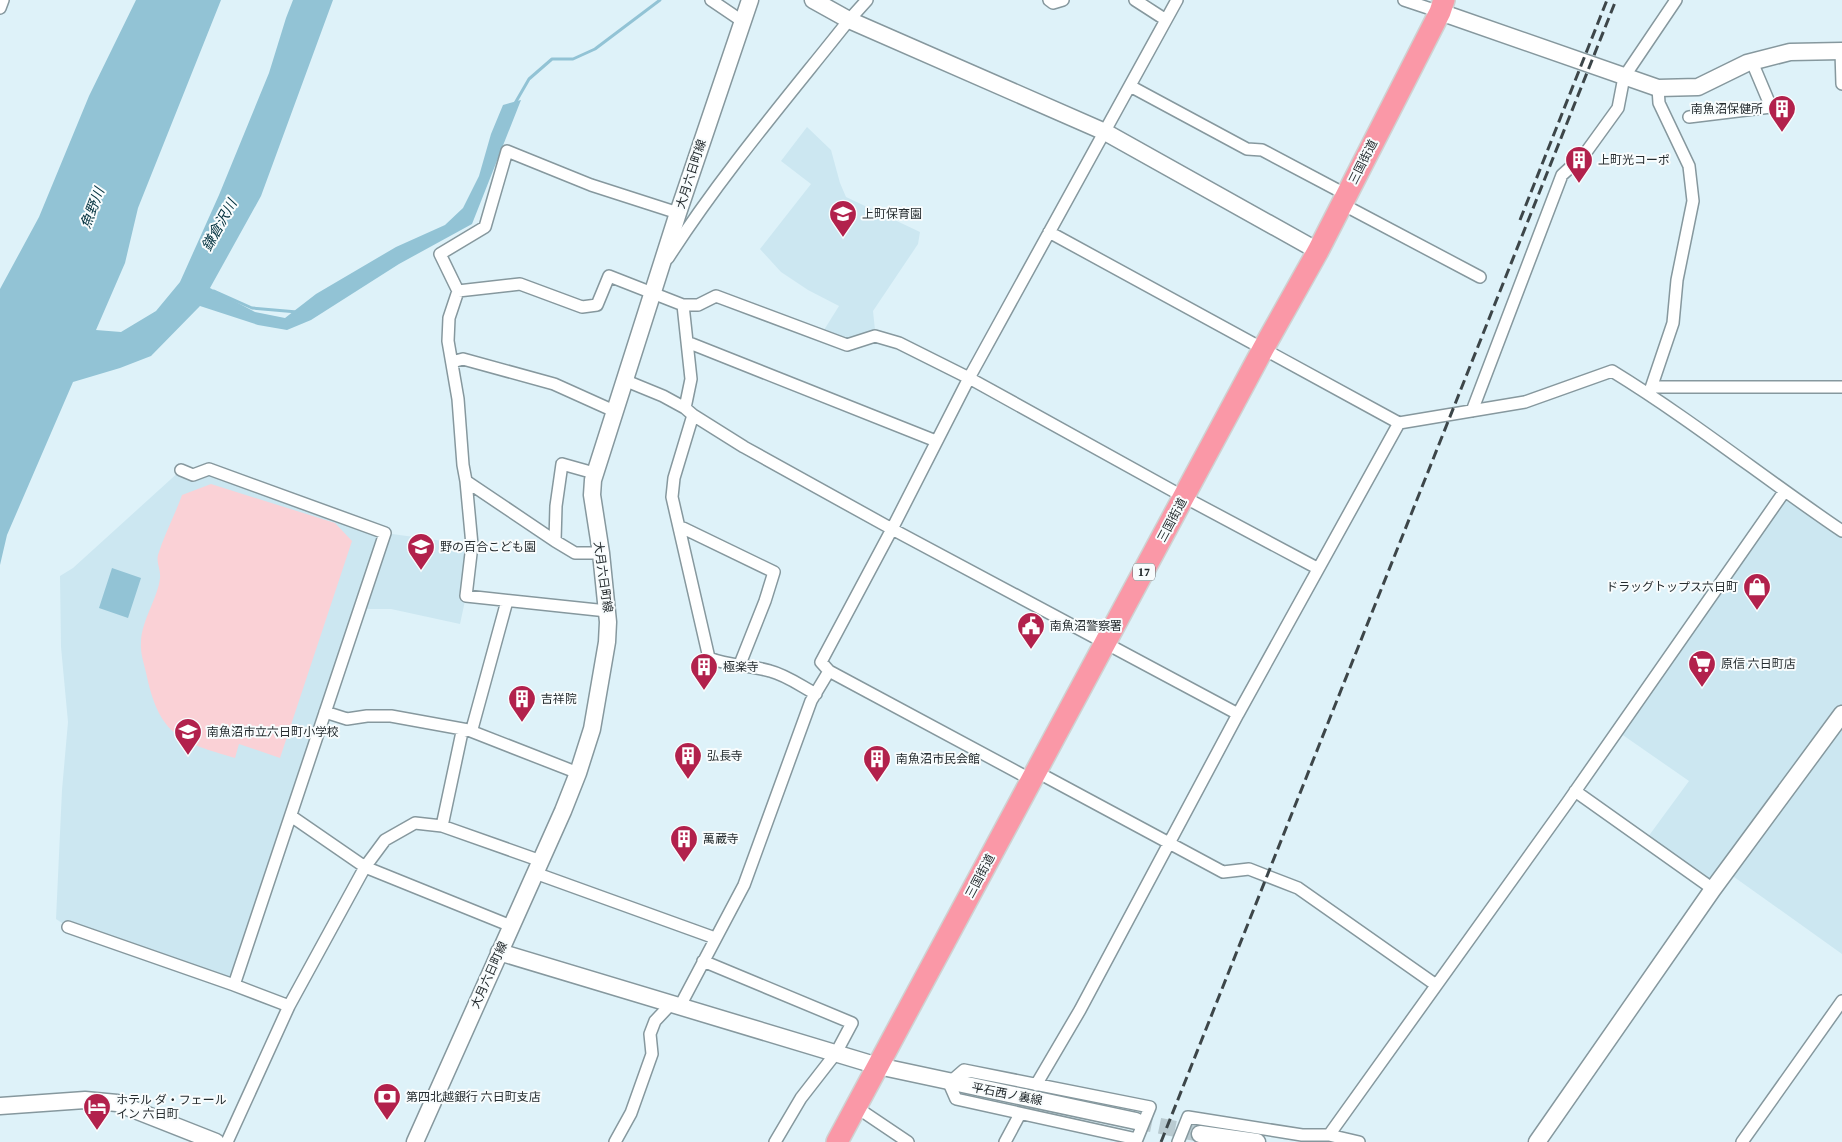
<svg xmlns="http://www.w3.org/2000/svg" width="1842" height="1142" viewBox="0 0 1842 1142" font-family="'Source Serif 4','Noto Sans JP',serif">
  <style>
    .built { fill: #cce7f1 }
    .green { fill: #fad1d6 }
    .water { fill: #92c3d5 }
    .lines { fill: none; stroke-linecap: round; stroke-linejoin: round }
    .stream { stroke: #92c3d5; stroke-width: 3 }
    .secondary-tunnel { stroke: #b9cbd1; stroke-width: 16; stroke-dasharray: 16 8; stroke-linecap: butt }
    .street-casing { stroke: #86989e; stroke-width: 14 }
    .secondary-casing { stroke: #86989e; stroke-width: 19 }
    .highway-casing { stroke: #cfd1d1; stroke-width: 24 }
    .street { stroke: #fff; stroke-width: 11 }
    .secondary { stroke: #fff; stroke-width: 16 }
    .highway { stroke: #fa98a7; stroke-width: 21 }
    .rail { stroke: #3d4649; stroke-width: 3; stroke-dasharray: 10 5; stroke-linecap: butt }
    .labels { text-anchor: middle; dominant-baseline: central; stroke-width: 4; stroke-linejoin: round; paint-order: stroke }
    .shield { fill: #f8fcfd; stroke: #656b6e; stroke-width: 1 }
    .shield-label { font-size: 11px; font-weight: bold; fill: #262d30 }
    .poi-label { font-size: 12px; fill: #262d30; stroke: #f8fcfd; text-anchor: start }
    .street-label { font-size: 12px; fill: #262d30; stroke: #f8fcfd }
    .water-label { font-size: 14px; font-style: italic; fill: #02313e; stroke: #f8fcfd }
  </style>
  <rect width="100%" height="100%" fill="#def2f9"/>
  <path class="built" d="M 807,127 L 831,150 L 840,183 L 846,197 L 920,232 L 918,244 L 873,311 L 875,330 L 846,339 L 824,330 L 839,306 L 808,290 L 781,272 L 760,249 L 811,184 L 781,161 Z
    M 209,469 L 385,533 L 472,545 L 466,596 L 460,624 L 391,609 L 360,609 L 234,985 L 68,927 L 56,919 L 62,790 L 68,722 L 61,647 L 60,576 L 73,568 L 181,470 Z
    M 1784,492 L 1842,531 L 1842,954 L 1727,872 L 1713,889 L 1645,841 L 1689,781 L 1617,731 Z"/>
  <path class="green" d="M 211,484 L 335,523 L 352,541 L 280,758 L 239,744 L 235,758 C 181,742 160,736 147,677 C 145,666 140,654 141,643 C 141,621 158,598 160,578 C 161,570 156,563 158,555 C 164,535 175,515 182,495 Z"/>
  <path class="water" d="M 136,0 L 221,0 L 138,208 L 125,263 L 96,330 L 121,332 L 156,311 L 180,282 L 219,195 L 269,73 L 286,18 L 293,0 L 333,0 L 261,196 L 210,288 L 255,312 L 285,318 L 316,294 L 396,247 L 445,225 L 463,208 L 479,176 L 491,134 L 503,105 L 521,100 L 472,224 L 399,264 L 311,320 L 287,330 L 258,325 L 200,306 L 151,356 L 120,368 L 73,382 L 7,535 L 0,565 L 0,289 L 39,217 L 89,96 Z
    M 112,568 L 141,578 L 128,618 L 99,608 Z"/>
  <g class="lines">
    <path class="stream" d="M 514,105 L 529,79 L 552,59 L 573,59 L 595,49 L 660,0
      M 214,291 L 252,308 L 297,312"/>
    <path class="secondary-tunnel" d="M 1136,1121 L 1200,1134"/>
    <defs>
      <path id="street" d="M 711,0 L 742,21
        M 1049,0 L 1053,3 L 1063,0
        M 1135,0 L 1166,20
        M 1404,0 L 1440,12
        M 0,8 L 3,0
        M 1841,51 L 1842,84
        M 1130,86 L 1247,149 L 1262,150 L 1347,195
        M 1689,117 L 1771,107 L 1752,62
        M 1342,204 L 1480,277
        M 678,213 L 591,185 L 507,151 L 485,227 L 440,254 L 458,291 L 520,284 L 582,307 L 597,305 L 609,276 L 683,305 L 687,342 L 936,441
        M 1049,232 L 1399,423 L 1525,402 L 1612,371 C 1692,420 1765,479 1842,531
        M 668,258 C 722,174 787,98 849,20 L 867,0
        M 458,291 L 449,318 L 448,341 L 458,399 L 463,465 L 466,481 L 555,541 L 575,553 L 601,553
        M 683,305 L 698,305 L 716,296 L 847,345 L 875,336 L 899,343 L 969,378 L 1184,497 L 1317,568
        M 452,362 L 463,359 L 554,384 L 614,411
        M 624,380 L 663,396 L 685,408 L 693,415 L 744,447 L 892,529 L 1238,714 L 1080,1010 L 1036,1085
        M 1652,387 L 1842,387
        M 1649,394 L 1673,323 L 1677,280 L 1693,201 L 1689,166 L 1659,103 L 1658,88
        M 685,408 L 691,379 L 687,342
        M 1472,411 L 1562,175 L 1584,155 L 1618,108 L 1624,77 L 1676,0
        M 693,415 L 674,478 L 672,497 L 709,658 C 729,666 750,665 770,671 C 786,675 801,686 816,694
        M 181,470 L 193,475 L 209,469 L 385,533 L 234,985 L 289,1006
        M 466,481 L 472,545 L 466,596 L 607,611
        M 680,529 L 683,528 L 774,572 L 765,601 L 740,664
        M 555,541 L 556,506 L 562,464 L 594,473
        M 325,712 L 347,719 L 367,716 L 391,716 L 468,730 L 578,773
        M 1238,714 L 1399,423
        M 1037,772 L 1223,872 L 1249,869 L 1298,888 L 1436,985
        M 1032,780 L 829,671 L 821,662 L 892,529 L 969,378 L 1177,0
        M 1575,791 L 1713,889
        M 291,816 L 365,867 L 511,926
        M 442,826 L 462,732 L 472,729 L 507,601
        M 535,873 L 715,938
        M 68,927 L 234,985
        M 703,961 L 852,1023 L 836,1053 L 801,1098 L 775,1142
        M 680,1006 L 744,885 L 811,701 L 829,671
        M 964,1070 L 1150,1107 L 1137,1139 L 956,1099 L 949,1083 Z
        M 856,1107 L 908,1142
        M 1329,1135 L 1567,803 L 1784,492
        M 227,1142 L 289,1006 L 365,867 L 385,840 L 415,823 L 442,826 L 541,861
        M 615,1142 L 631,1113 L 652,1054 L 650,1034 L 655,1021 L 671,1004
        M 1005,1142 L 1020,1114
        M 1178,1142 L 1188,1117 L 1302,1135 L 1329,1135 L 1359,1142
        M 1742,1142 L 1842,1001"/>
      <path id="secondary" d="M 813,0 L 849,20 L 1105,132 L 1318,251
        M 1440,12 L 1658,88 L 1698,87 L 1747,63 L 1790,52 L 1842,51
        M 499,952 L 878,1066 L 1136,1121
        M 0,1106 L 85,1100 L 117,1103 L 216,1142
        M 1200,1134 L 1257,1142
        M 415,1142 L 563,811 L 578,773 L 592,729 L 607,642 L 608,622 L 601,553 L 592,495 L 593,480 L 678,213 L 750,0
        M 1537,1142 L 1713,889 L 1842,714"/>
      <path id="highway" d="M 837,1142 L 1263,349 L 1318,251 L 1440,12 L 1444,0"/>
    </defs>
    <use href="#street" class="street-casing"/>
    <use href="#secondary" class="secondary-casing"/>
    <use href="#highway" class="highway-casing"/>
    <use href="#street" class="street"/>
    <use href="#secondary" class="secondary"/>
    <use href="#highway" class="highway"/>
    <path class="rail" d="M 1520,220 L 1607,0
      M 1161,1142 L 1616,0"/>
  </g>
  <defs>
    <symbol id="building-pin" viewBox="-11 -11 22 30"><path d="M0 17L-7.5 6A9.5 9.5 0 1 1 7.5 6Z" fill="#b2214c" stroke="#f8fcfd"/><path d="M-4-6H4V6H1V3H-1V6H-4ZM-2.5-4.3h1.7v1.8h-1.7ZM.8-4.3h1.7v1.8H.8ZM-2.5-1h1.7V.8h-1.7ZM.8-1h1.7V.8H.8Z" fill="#fff"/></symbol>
    <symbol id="school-pin" viewBox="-11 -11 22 30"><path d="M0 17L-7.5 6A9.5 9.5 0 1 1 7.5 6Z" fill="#b2214c" stroke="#f8fcfd"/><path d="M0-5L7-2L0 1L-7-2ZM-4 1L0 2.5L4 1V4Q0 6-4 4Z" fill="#fff"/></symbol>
    <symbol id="shop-pin" viewBox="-11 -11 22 30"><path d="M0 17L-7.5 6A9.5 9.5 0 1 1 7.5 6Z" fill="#b2214c" stroke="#f8fcfd"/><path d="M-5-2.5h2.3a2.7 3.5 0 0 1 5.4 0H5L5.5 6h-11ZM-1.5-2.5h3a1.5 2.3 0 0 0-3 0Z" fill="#fff"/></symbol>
    <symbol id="civic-pin" viewBox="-11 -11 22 30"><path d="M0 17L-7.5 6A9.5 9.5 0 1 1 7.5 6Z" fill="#b2214c" stroke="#f8fcfd"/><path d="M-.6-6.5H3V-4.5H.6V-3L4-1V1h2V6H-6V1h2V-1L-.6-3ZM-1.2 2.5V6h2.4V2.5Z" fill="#fff"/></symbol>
    <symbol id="supermarket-pin" viewBox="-11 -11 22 30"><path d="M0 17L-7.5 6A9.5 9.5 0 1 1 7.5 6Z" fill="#b2214c" stroke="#f8fcfd"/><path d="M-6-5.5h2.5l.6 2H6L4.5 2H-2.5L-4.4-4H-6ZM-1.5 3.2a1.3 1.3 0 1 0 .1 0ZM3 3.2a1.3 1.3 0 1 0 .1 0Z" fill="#fff"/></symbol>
    <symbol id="bank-pin" viewBox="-11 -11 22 30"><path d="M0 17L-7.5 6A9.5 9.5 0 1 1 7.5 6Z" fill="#b2214c" stroke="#f8fcfd"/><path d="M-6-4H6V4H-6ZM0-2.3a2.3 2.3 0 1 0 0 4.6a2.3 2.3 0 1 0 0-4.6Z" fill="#fff"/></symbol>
    <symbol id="hotel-pin" viewBox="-11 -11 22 30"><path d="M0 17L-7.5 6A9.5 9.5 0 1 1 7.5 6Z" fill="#b2214c" stroke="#f8fcfd"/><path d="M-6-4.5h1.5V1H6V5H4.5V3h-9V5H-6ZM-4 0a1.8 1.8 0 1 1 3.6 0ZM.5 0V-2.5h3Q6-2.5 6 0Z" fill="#fff"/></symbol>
  </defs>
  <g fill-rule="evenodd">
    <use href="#building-pin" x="1766" y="93" width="32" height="43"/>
    <use href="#building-pin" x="1563" y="144" width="32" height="43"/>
    <use href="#school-pin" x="827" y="198" width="32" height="43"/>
    <use href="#school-pin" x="405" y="531" width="32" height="43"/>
    <use href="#shop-pin" x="1741" y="571" width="32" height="43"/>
    <use href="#civic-pin" x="1015" y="610" width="32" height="43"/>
    <use href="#supermarket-pin" x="1686" y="648" width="32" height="43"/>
    <use href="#building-pin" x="688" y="651" width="32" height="43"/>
    <use href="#building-pin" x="506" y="683" width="32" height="43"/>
    <use href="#school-pin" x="172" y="716" width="32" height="43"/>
    <use href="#building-pin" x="672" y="740" width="32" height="43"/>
    <use href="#building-pin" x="861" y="743" width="32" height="43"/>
    <use href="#building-pin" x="668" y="823" width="32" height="43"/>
    <use href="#bank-pin" x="371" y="1081" width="32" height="43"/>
    <use href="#hotel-pin" x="81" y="1091" width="32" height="43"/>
  </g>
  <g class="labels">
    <rect class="shield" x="1133" y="563.5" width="22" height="17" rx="4"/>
    <g class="shield-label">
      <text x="1144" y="572">17</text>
    </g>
    <g class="poi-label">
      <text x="1763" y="109" text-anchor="end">南魚沼保健所</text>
      <text x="1598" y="160">上町光コーポ</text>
      <text x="862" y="214">上町保育園</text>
      <text x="440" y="547">野の百合こども園</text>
      <text x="1738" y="587" text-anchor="end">ドラッグトップス六日町</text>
      <text x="1050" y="626">南魚沼警察署</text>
      <text x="1721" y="664">原信 六日町店</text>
      <text x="723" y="667">極楽寺</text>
      <text x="541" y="699">吉祥院</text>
      <text x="207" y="732">南魚沼市立六日町小学校</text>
      <text x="707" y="756">弘長寺</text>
      <text x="896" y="759">南魚沼市民会館</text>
      <text x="703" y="839">萬蔵寺</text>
      <text x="406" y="1097">第四北越銀行 六日町支店</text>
      <text x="116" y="1100">ホテル ダ・フェール<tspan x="116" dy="14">イン 六日町</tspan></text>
    </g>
    <g class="street-label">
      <text transform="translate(1363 162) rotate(-63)">三国街道</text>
      <text transform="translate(691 174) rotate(-72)">大月六日町線</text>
      <text transform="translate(1172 520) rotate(-62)">三国街道</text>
      <text transform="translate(603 577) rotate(82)">大月六日町線</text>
      <text transform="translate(980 876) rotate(-62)">三国街道</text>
      <text transform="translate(489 975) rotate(-66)">大月六日町線</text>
      <text transform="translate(1007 1094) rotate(11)">平石西ノ裏線</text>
    </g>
    <g class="water-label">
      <text transform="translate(92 208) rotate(-69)">魚野川</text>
      <text transform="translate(219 225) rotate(-61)">鎌倉沢川</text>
    </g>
  </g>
</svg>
